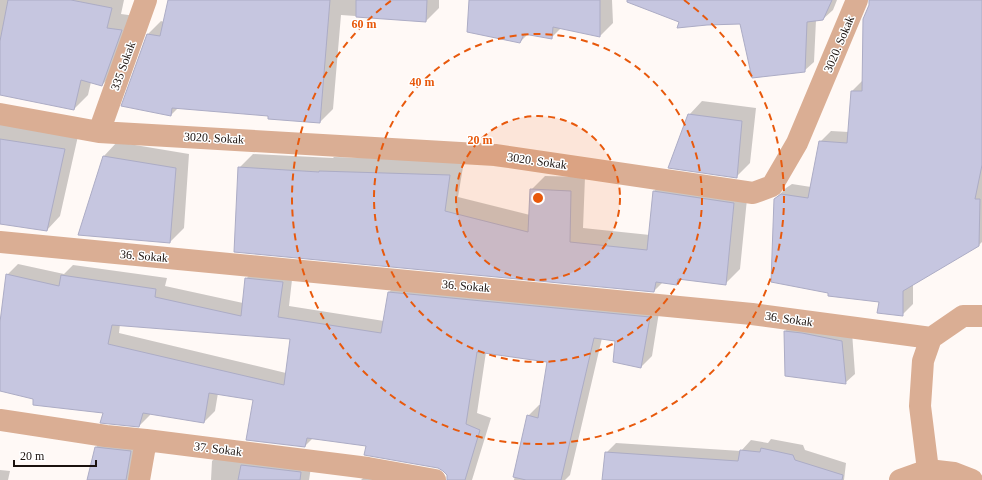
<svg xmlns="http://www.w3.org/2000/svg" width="982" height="480" viewBox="0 0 982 480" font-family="Georgia,serif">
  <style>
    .shadow { fill: #0003; fill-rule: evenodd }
    .building { fill: #c6c6e0; stroke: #acacc5; fill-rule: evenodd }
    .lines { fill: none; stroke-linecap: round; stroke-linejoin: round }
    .minor { stroke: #daae94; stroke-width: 22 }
    .ring { fill: none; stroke: #e8590c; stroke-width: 2; stroke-dasharray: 7 5 }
    .labels { text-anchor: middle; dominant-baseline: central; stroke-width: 3; stroke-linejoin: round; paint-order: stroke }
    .street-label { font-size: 12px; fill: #1b120e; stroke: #fff }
    .centre { fill: #e8590c; stroke: #fff; stroke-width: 2 }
    .ring-label { font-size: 12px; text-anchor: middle; font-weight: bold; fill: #e8590c; stroke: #fff; stroke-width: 3; stroke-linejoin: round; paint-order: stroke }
  </style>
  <rect width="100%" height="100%" fill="#fff9f6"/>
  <path class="shadow" d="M 0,0 L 124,0 L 121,14 L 136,16 L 116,71 L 102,85 L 91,82 L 88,95 L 74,109 L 0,94 Z
    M 169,0 L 439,0 L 439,8 L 426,21 L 341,15 L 333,109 L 320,122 L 269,115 L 178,108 L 171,115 L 148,34 L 161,21 L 164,22 Z
    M 470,0 L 612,0 L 613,23 L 600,36 L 561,28 L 551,38 L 528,34 L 520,42 Z
    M 653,0 L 837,0 L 833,10 L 823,19 L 816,20 L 814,62 L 804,71 L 740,23 L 681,21 Z
    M 870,0 L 982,0 L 982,242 L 978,246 L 913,284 L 913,304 L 902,315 L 880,301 L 775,199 L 786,188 L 792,184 L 811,187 L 820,142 L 831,131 L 849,132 L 852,91 L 863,80 Z
    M 702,101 L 756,108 L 750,163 L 736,177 L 689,115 Z
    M 0,124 L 78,136 L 60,216 L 47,230 L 0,223 Z
    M 117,142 L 189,154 L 184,228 L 170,242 L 80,234 L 104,156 Z
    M 253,154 L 333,158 L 334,157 L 464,161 L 458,197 L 530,215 L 531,190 L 545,176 L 585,177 L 583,228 L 650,235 L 654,191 L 668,177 L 748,189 L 740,269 L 726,283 L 682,278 L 676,284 L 663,282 L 654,291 L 239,168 Z
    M 18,264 L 64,274 L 73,265 L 167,278 L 165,286 L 243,303 L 246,279 L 257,267 L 293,271 L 289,306 L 384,321 L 389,292 L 400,281 L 660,306 L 652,356 L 641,367 L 614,361 L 616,340 L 602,338 L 570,475 L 565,480 L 514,480 L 528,416 L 539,405 L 541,405 L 548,361 L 486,352 L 477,413 L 491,418 L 472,480 L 448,480 L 448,476 L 444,470 L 438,467 L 367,445 L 313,438 L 305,446 L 255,399 L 218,393 L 215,411 L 204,422 L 150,413 L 150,415 L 139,426 L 104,412 L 35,398 L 0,390 L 0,335 L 7,275 ZM 120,324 L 291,338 L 286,373 L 119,333 Z
    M 795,321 L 852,332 L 855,374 L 845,383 L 785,331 Z
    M 106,438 L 141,441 L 133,480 L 88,480 L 96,447 Z
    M 771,439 L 803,445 L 805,450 L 846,463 L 844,480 L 603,480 L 606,453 L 616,443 L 741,451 L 751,440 L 768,443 Z
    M 223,450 L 312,461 L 309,480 L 211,480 L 212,461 Z
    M 372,469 L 435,480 L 361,480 Z
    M 0,470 L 10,471 L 8,480 L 0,480 Z"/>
  <path class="building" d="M 8,0 L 71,0 L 112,8 L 107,28 L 122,30 L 102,86 L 81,80 L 74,110 L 0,95 L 0,41 Z
    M 168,0 L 330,0 L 320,123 L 268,119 L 268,116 L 172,108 L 171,116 L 121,106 L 147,34 L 160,36 Z
    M 356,0 L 427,0 L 426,22 L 356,17 Z
    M 469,0 L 600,0 L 600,37 L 553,27 L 552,39 L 524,34 L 520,43 L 467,32 Z
    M 627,0 L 832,0 L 823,20 L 807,22 L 805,72 L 752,78 L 740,24 L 707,25 L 677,28 L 679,22 L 627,2 Z
    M 869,0 L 982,0 L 982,165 L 975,199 L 980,199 L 979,246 L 903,291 L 903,316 L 877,313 L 879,302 L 828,296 L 828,293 L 771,282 L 774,199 L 781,194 L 808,198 L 819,141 L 847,143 L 851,91 L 862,91 L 863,19 L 869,5 Z
    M 688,114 L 742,121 L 737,178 L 668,168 Z
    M 0,139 L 65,149 L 47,231 L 0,224 Z
    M 103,156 L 176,168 L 170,243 L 78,235 Z
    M 238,167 L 319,172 L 319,171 L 450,175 L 445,211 L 528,232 L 530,189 L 571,191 L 570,242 L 647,250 L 653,191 L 734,203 L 726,285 L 678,279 L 677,285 L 656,282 L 654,292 L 234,252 Z
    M 6,274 L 59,286 L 61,275 L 156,289 L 155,297 L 241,316 L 245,278 L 283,282 L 278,317 L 381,333 L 388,292 L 650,317 L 641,368 L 613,362 L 615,341 L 594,338 L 561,480 L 526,480 L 513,477 L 527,415 L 538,418 L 547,362 L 477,352 L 466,424 L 480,430 L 465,480 L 447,480 L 447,475 L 443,471 L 438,468 L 364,455 L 366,446 L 307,438 L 305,447 L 246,440 L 253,400 L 209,393 L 204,423 L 143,413 L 139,427 L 100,423 L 103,413 L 33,405 L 33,399 L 0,391 L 0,322 ZM 112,325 L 290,339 L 284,385 L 108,344 Z
    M 784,331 L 802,333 L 842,341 L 846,384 L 785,376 Z
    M 95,447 L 131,451 L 126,480 L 87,480 Z
    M 761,448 L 793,455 L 795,460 L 843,475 L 842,480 L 602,480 L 605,452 L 738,461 L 740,450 L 760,452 Z
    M 241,465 L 301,472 L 300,480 L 238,480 Z"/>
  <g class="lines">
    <path class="minor" d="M 0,114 L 99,132 L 495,155 L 753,193 L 772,186 L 797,143 L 857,0
      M 99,132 L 146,0
      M 0,242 L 752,314 L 931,338
      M 0,420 L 106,436 L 146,440 L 368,468 L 435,480
      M 928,470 L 954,473 L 972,480
      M 139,480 L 146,440
      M 900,480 L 928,470 L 920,406 L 923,361 L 931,338 L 963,316 L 982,316"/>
  </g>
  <circle cx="538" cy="198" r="82" fill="#e8590c" fill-opacity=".12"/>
  <g class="ring">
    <circle cx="538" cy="198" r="82"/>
    <circle cx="538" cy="198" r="164"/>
    <path d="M684 0A246 246 0 1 1 392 0"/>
  </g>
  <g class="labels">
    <g class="street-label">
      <text transform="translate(839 44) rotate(-67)">3020. Sokak</text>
      <text transform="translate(123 66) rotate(-70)">335 Sokak</text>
      <text transform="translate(214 138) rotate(3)">3020. Sokak</text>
      <text transform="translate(537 161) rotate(8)">3020. Sokak</text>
      <text transform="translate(144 256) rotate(5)">36. Sokak</text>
      <text transform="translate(466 286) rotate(5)">36. Sokak</text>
      <text transform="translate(789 319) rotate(8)">36. Sokak</text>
      <text transform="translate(218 449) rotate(7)">37. Sokak</text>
    </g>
  </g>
  <circle cx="538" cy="198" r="6" class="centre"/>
  <g class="ring-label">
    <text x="364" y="28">60 m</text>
    <text x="422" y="86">40 m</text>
    <text x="480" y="144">20 m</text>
  </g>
  <path d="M14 460v6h82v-6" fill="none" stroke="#1b120e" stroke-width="2"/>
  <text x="20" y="460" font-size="12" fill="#1b120e" stroke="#ffffff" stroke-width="3" paint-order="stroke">20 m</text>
</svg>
